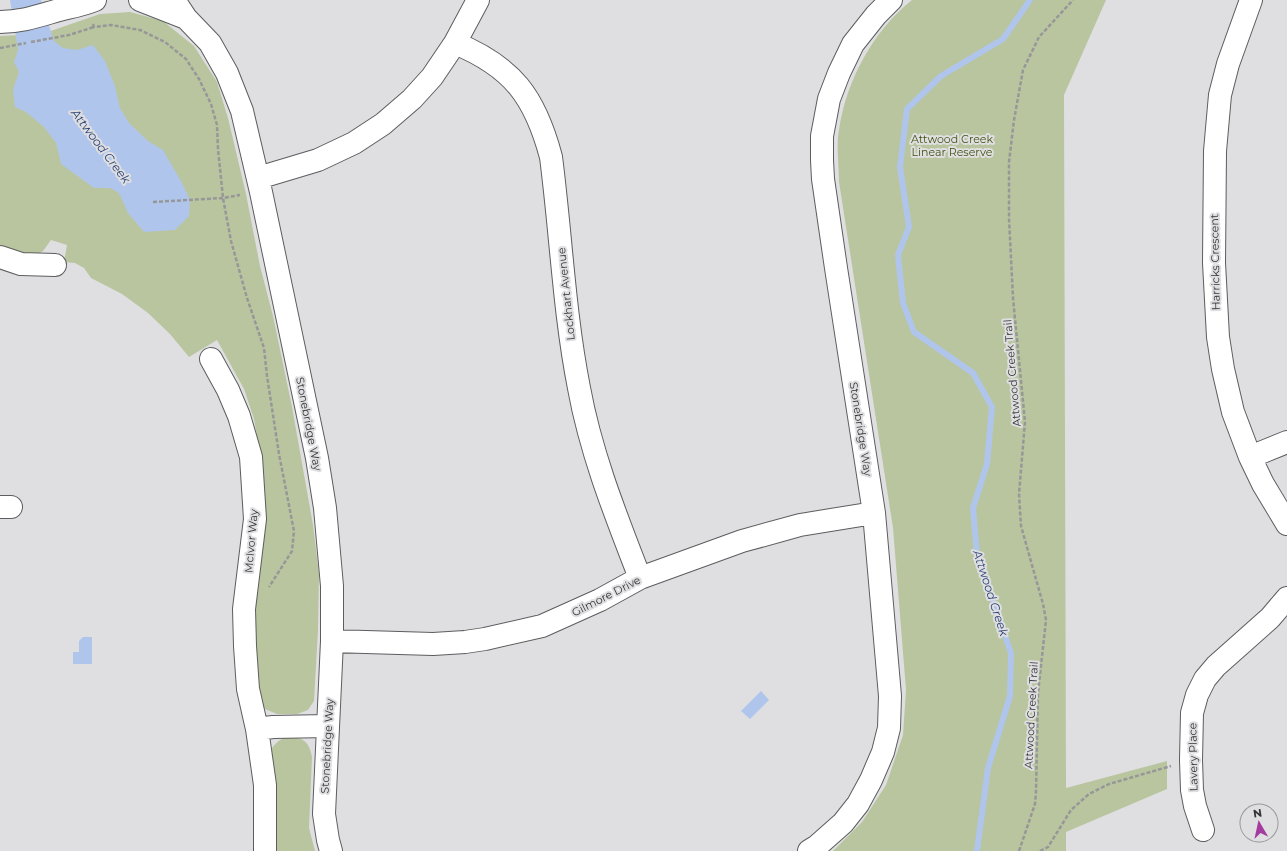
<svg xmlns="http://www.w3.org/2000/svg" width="1287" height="851" viewBox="0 0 1287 851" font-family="Montserrat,sans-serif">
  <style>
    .green { fill: #b9c59e }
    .water { fill: #b0c5eb }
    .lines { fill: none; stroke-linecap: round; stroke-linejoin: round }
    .stream { stroke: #b0c5eb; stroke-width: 6 }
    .minor-casing { stroke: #5c5d5f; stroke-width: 24 }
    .path { stroke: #979799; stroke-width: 2.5; stroke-dasharray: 4 2; stroke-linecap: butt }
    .minor { stroke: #fff; stroke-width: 22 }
    .labels { text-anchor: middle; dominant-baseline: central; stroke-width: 4; stroke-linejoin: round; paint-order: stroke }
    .park-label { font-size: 11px; fill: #445211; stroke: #dfdfe2 }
    .street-label { font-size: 11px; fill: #323333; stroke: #dfdfe2 }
    .water-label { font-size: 12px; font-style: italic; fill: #2a4374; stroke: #dfdfe2 }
  </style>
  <rect width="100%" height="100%" fill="#dfdfe2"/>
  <path class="green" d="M 912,0 L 1106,0 L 1064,95 L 1066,788 L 1167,761 L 1167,789 L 1066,832 L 1066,851 L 833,851 L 862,822 L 886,785 L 903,735 L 906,690 L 893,528 L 839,182 C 839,167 836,145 839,130 C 846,81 873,31 912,0 Z
    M 130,12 L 163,21 L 194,46 L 217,82 L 228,118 L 246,194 L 260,266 L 273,316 L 292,407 L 313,525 L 319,574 L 318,630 L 314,701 L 308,710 L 297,714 L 277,714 L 265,709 L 260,700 L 253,653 L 261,460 L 254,419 L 244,389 L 217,340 L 189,357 L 170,334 L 148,313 L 122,294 L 91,278 L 84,268 L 75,263 L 64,262 L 67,245 L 51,240 L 43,251 L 35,256 L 15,256 L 0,245 L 0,36 L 42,34 L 100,14 Z
    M 286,737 C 302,737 309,740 312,757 L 309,828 L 315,851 L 274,851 L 269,754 C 273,745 277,741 286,737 Z"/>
  <path class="water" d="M 10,0 L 41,0 L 54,41 L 63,48 L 77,50 L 93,45 L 105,61 L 115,86 L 120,108 L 129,123 L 148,141 L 163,150 L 182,183 L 190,200 L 189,216 L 175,230 L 144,232 L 128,213 L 119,193 L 110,188 L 94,188 L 61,164 L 56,143 L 44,127 L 26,112 L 15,107 L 13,90 L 19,72 L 14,62 L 18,50 Z
    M 83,637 L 92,637 L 92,664 L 73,664 L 73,652 L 79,652 L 79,641 Z
    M 761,691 L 769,700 L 750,719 L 741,711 Z"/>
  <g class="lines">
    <path class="stream" d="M 977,851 L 988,768 L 1010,696 L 1011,653 L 977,555 L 973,508 L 987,464 L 992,407 L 973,373 L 914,332 L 903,303 L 898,255 L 909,227 L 900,167 L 907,109 L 941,76 L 1003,39 L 1030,0"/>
    <defs>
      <path id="minor" d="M 140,0 L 186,18
        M 174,0 L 186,18 L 210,43 L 227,73 L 242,111 L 261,192 L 317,458 L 325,508 L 332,586 L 332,641 L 324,814 L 328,840 L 331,851
        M 1251,0 L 1228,64 L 1220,95 L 1215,151 L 1214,263 L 1218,337 L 1223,369 L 1233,412 L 1250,457 L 1263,484 L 1287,524
        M 0,22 C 22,22 38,16 59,10 C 71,7 83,5 95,0
        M 455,43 C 513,67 535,97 551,157 C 561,234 564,312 579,388 C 591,454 616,516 640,578
        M 258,178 L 318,160 L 354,143 L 383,124 L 412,99 L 432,77 L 455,43 L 478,0
        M 0,257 L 21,264 L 55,265
        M 211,359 L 228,390 L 239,416 L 251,457 L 255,519 L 244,609 L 245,646 L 248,689 L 257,729 L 265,785 L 265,851
        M 1250,457 L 1287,442
        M 0,507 L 11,507
        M 332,641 L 433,644 L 465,642 L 485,639 L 542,626 L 600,600 L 640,578 L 742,541 L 800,525 L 874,513
        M 257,729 L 273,727 L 328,726
        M 1203,830 L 1195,806 L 1192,790 L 1191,760 L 1192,713 L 1197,695 L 1205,679 L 1216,666 L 1270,618 L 1287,598
        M 809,851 L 817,846 L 843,823 L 858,804 L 871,780 L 883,752 L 889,728 L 890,696 L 874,513 L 836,268 L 823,179 L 822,160 L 822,136 L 829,99 L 839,73 L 853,44 L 876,15 L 891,0"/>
    </defs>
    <use href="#minor" class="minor-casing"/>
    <path class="path" d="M 93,24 L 94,27 L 111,25 L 140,30 L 165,42 L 186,59 L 199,79 L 211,104 L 217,125 L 218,149 L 223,198 L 231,241 L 247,298 L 264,348 L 267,376 L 279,454 L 294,531 L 292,551 L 269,587
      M 31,42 L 69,35 L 94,27
      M 0,48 L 26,43
      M 153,202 L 223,198 L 240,195
      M 1019,851 L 1035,804 L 1036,792 L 1038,693 L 1046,620 L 1043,604 L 1021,526 L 1019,494 L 1025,422 L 1013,298 L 1009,218 L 1009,162 L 1014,120 L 1023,70 L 1039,37 L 1073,0
      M 1040,851 L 1048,847 L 1071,810 L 1089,794 L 1109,784 L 1171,766"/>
    <use href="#minor" class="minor"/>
  </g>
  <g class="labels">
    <g class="park-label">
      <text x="952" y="139">Attwood Creek<tspan x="952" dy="13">Linear Reserve</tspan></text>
    </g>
    <g class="street-label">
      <text transform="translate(1215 262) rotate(-91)">Harricks Crescent</text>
      <text transform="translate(566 294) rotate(-96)">Lockhart Avenue</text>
      <text transform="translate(1012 373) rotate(-95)">Attwood Creek Trail</text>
      <text transform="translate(309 424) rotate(79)">Stonebridge Way</text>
      <text transform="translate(861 429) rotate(81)">Stonebridge Way</text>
      <text transform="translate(251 541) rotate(-85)">McIvor Way</text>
      <text transform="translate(606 596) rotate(-27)">Gilmore Drive</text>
      <text transform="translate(1031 715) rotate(-87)">Attwood Creek Trail</text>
      <text transform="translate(327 746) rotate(-87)">Stonebridge Way</text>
      <text transform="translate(1193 757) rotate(-91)">Lavery Place</text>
    </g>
    <g class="water-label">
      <text transform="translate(101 146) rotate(53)">Attwood Creek</text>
      <text transform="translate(991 593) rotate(72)">Attwood Creek</text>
    </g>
  </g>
  <g transform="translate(1259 823) rotate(351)"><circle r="19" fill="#dfdfe2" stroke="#9a9a9c"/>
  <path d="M0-3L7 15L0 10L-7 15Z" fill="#a43c9f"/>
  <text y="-6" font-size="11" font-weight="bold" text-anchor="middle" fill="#323333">N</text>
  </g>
</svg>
